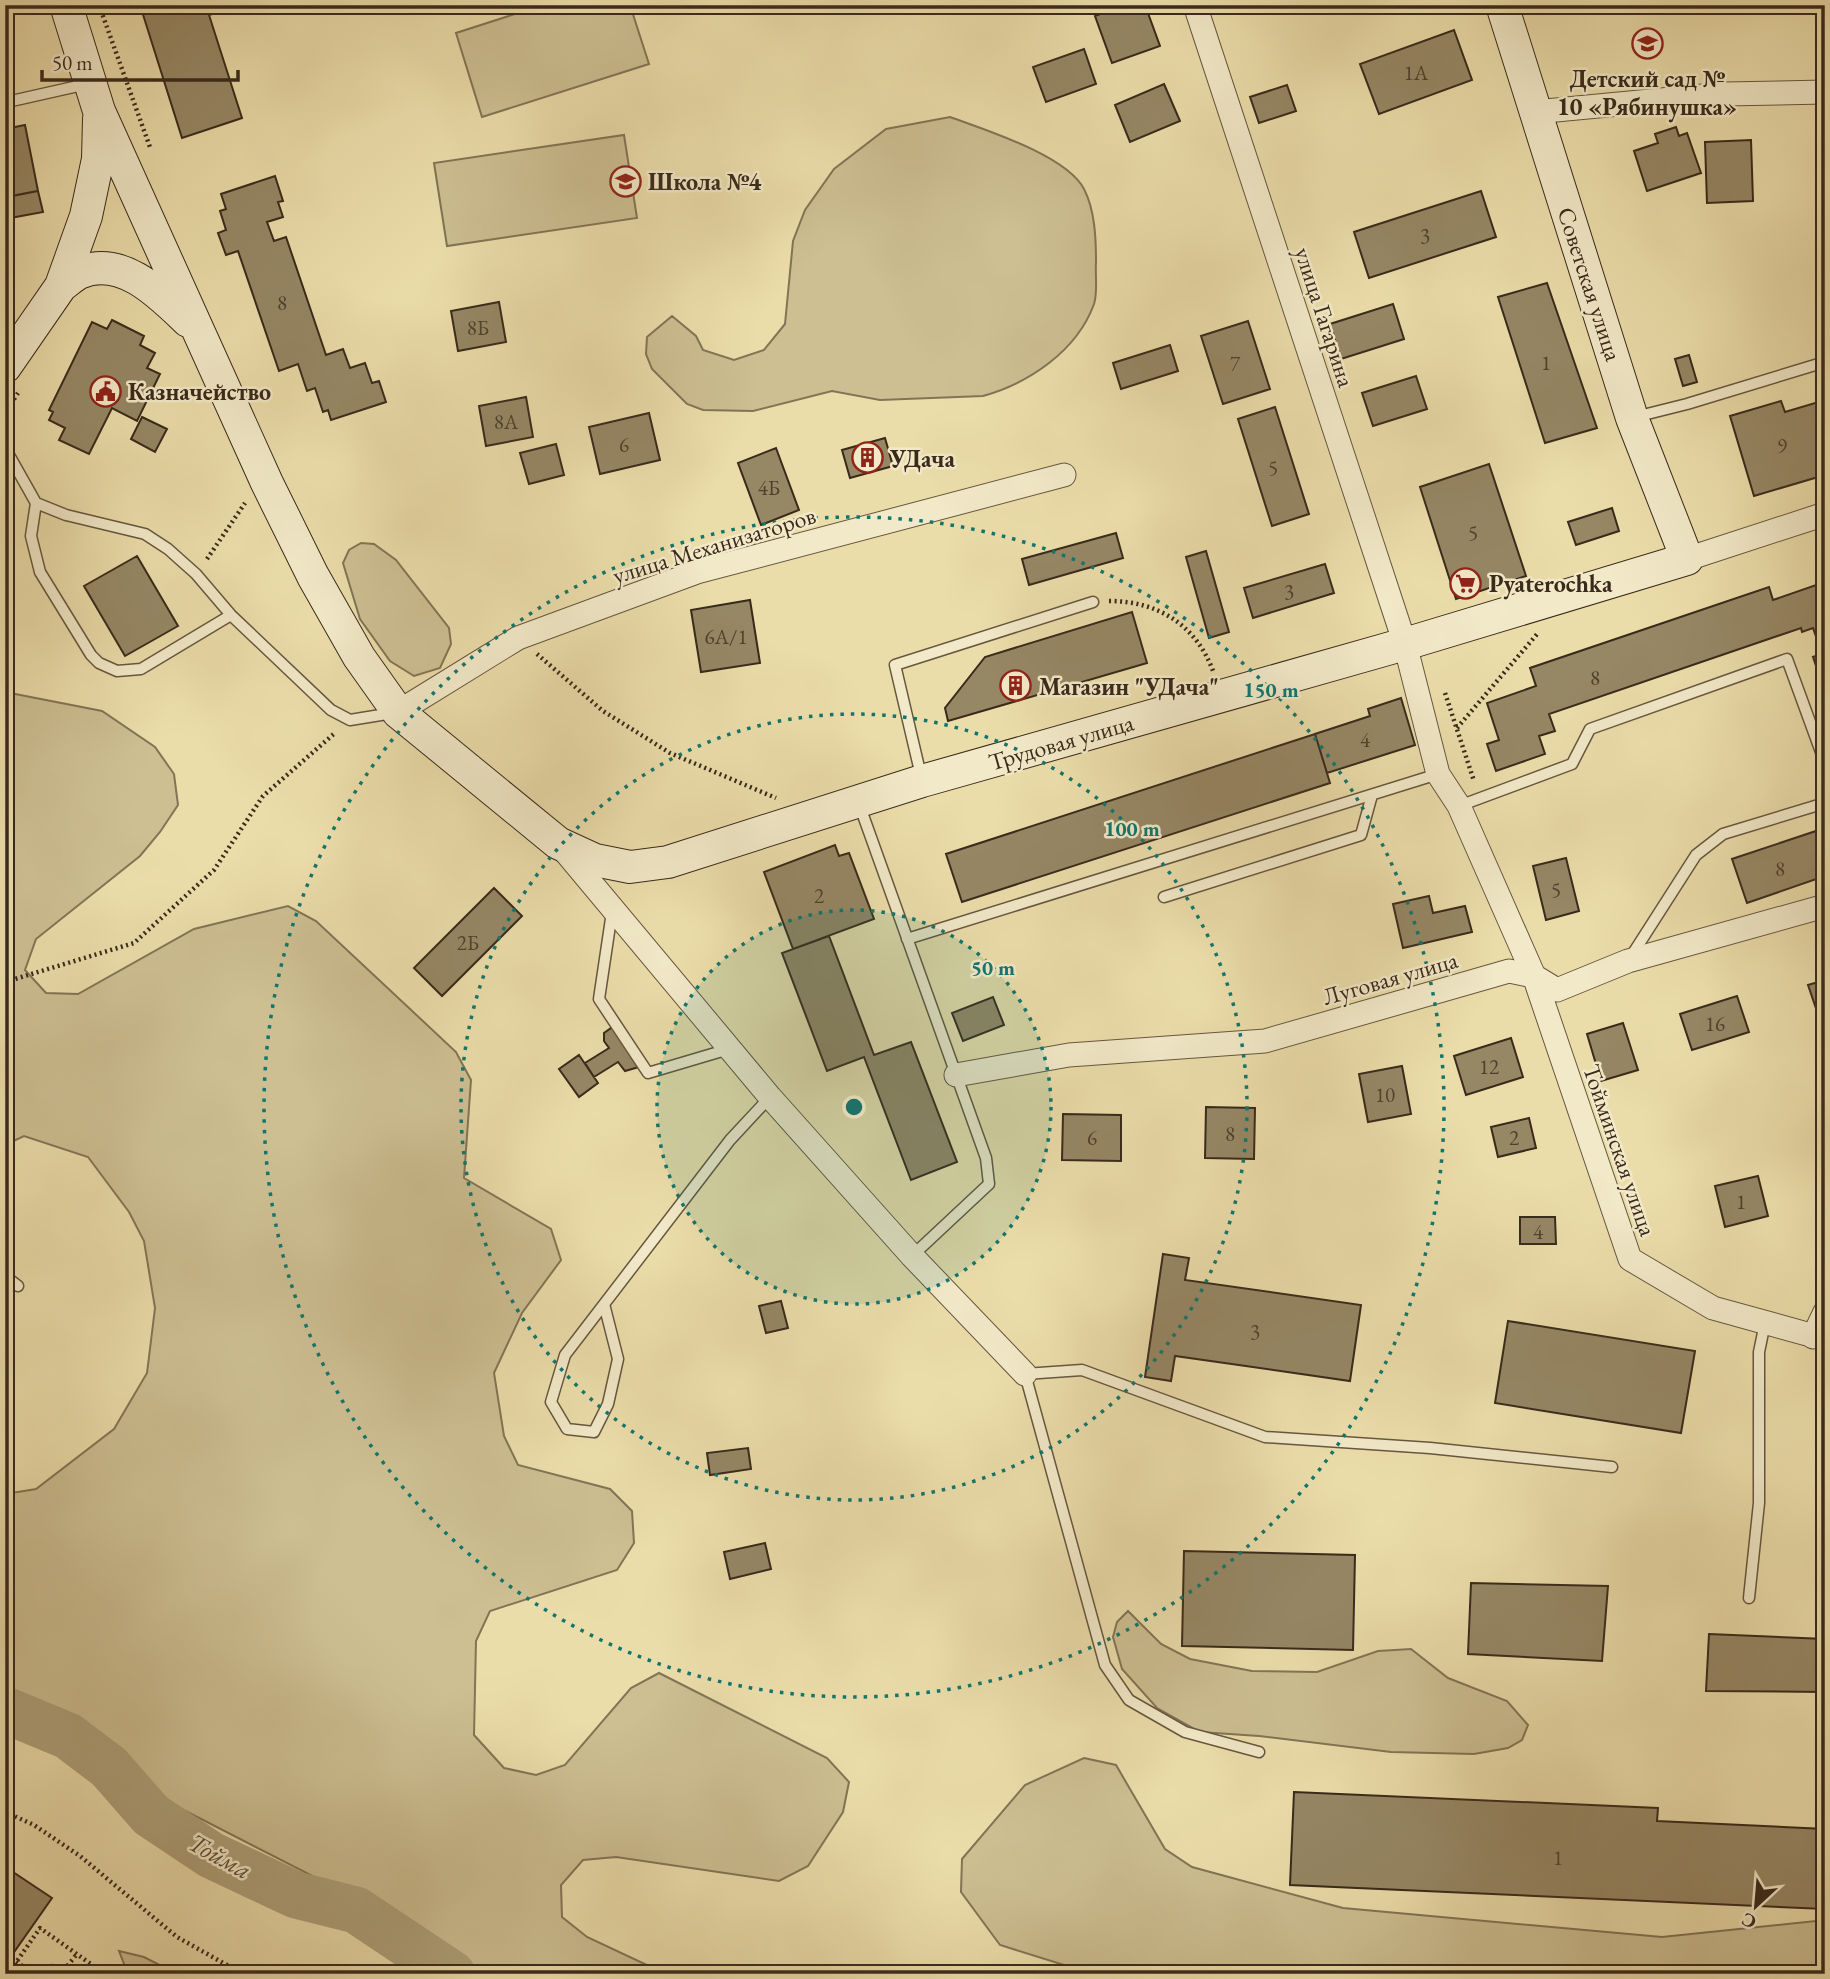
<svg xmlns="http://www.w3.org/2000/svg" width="1830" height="1979" viewBox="0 0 1830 1979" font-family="'EB Garamond',serif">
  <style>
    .green { fill: #cdbf92; stroke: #837456; stroke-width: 2 }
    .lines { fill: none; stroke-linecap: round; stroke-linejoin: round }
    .river { stroke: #aea079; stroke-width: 47 }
    .building { fill: #968765; stroke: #392a1b; stroke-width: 2 }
    .lane-casing { stroke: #66573f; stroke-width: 13 }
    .street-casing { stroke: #66573f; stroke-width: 25 }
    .secondary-casing { stroke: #392a1b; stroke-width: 34 }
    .path { stroke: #392a1b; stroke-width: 4.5; stroke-dasharray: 2 3.5; stroke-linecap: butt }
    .lane { stroke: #f2e9c8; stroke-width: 10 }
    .street { stroke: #f2e9c8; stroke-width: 23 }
    .secondary { stroke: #f2e9c8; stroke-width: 32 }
    .ring { fill: none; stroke: #0f766e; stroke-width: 3.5; stroke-dasharray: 3.5 7 }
    .labels { text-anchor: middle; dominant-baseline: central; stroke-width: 5; stroke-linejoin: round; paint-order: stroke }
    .number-label { font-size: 21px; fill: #50412e }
    .poi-label { font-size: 24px; font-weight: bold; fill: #392a1b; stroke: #f2e9c8; text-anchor: start }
    .street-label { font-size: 24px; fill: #392a1b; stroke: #f2e9c8 }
    .water-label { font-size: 26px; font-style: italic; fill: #5c4d37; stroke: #f2e9c8 }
    .centre { fill: #0f766e; stroke: #f2e9c8; stroke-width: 3.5 }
    .ring-label { font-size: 21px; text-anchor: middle; font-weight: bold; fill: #0f766e; stroke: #f2e9c8; stroke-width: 5; stroke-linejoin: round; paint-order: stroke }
  </style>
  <rect width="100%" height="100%" fill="#ebddaa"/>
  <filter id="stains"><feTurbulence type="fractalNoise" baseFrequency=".00286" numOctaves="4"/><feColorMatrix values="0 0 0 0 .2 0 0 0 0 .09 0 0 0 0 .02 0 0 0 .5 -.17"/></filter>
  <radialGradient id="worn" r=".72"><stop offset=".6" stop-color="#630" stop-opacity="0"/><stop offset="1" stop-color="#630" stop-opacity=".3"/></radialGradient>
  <path class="green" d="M 543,5 L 630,5 L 649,64 L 482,117 L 456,33 Z
    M 950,117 C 985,130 1066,155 1084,189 C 1095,210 1096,239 1096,262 C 1095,275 1098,292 1094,304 C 1077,351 1029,383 983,396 L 880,400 L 832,391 L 753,411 L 703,410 L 687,404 L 652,369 L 646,354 L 647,337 L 672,316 L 696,336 L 703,350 L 734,360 L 764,350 L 785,324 L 793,241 L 805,210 L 834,169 L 886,129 Z
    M 624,135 L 637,218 L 447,246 L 434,163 Z
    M 361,543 L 374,544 L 396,560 L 449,628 L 451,644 L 440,668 L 414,676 L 390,661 L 360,619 L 343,563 L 349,550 Z
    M 5,692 L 102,711 L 155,747 L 174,774 L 178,805 L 160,832 L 140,856 L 36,939 L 25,970 L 46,993 L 78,994 L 194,929 L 288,906 L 316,921 L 456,1052 L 471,1080 L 464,1178 L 551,1229 L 561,1260 L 522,1313 L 494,1373 L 504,1436 L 518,1465 L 610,1489 L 632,1511 L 634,1543 L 617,1570 L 490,1611 L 476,1641 L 474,1735 L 504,1768 L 536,1775 L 565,1765 L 631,1688 L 659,1673 L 827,1758 L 849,1782 L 843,1812 L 808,1866 L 779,1881 L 616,1857 L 583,1860 L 561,1885 L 562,1917 L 587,1937 L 666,1974 L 470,1974 L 430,1936 L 160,1798 L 89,1730 L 26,1699 L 5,1695 L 5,1494 L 36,1489 L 114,1429 L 147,1373 L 155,1308 L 144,1241 L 129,1212 L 88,1157 L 24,1136 L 5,1145 Z
    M 1128,1611 L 1161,1644 L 1190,1659 L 1252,1671 L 1317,1672 L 1378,1651 L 1411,1649 L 1448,1678 L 1507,1701 L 1528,1725 L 1522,1740 L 1508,1748 L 1474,1754 L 1391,1752 L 1259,1736 L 1200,1732 L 1157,1708 L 1122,1669 L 1113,1637 L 1117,1622 Z
    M 1084,1758 L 1116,1765 L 1165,1849 L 1192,1867 L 1343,1908 L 1662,1937 L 1825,1920 L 1825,1974 L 1189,1974 L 1164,1965 L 1064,1965 L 1000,1945 L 961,1892 L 962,1859 L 1025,1785 Z
    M 119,1951 L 144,1957 L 177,1974 L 128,1974 Z"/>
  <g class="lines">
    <path class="river" d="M 5,1710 L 68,1736 L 109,1767 L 151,1815 L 211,1855 L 296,1895 L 356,1910 L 452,1974"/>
  </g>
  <path class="building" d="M 140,5 L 241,5 L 209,15 L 242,118 L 182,138 Z
    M 1124,5 L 1145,5 L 1160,46 L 1112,63 L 1095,16 Z
    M 1454,30 L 1472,80 L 1379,114 L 1360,64 Z
    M 1084,49 L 1096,84 L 1046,102 L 1033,67 Z
    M 1164,84 L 1180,121 L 1130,142 L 1115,105 Z
    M 1287,85 L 1296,111 L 1259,123 L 1250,97 Z
    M 25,125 L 38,191 L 12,196 L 5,165 L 5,129 Z
    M 1676,127 L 1679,136 L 1687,133 L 1701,173 L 1647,191 L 1634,151 L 1658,143 L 1655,134 Z
    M 1751,140 L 1753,201 L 1707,203 L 1705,142 Z
    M 275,176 L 283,201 L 278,202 L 283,217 L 267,222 L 274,241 L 286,237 L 326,355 L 343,349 L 350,368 L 365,363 L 372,383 L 379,381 L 386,402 L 331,420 L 328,410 L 323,412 L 315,388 L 307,391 L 298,364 L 279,371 L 238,251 L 226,255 L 218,233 L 226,230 L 220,211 L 226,209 L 221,194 Z
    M 38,191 L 43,212 L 5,219 L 5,197 Z
    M 1481,191 L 1496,237 L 1369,278 L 1354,232 Z
    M 1547,283 L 1597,428 L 1545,443 L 1498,297 Z
    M 499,302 L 506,342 L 458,351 L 451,311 Z
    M 1393,304 L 1404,339 L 1341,359 L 1330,324 Z
    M 112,320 L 144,336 L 140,345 L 155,353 L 147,368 L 160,374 L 137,421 L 112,408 L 89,454 L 59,440 L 65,428 L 49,420 L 53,412 L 49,410 L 92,322 L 107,329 Z
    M 1248,321 L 1270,389 L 1223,404 L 1201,336 Z
    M 1170,345 L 1178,371 L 1121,389 L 1113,363 Z
    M 1689,355 L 1697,382 L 1683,386 L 1675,359 Z
    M 1416,376 L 1427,409 L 1373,426 L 1362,393 Z
    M 526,397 L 533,437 L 486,446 L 479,406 Z
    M 1825,400 L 1825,475 L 1754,496 L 1730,416 L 1781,401 L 1785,412 Z
    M 1275,407 L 1309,514 L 1272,526 L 1238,419 Z
    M 649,413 L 660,460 L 600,474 L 589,427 Z
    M 142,417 L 167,429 L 155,452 L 131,439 Z
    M 885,438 L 893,466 L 850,478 L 842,450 Z
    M 556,444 L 564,475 L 529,484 L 520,453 Z
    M 776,448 L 799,510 L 761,525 L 738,463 Z
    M 1489,464 L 1526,576 L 1456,599 L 1420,487 Z
    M 1612,508 L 1619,531 L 1576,545 L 1568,522 Z
    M 1116,533 L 1123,558 L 1029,585 L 1022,559 Z
    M 1206,551 L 1229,632 L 1209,638 L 1186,557 Z
    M 137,556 L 178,626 L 125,656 L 84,586 Z
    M 1325,564 L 1334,593 L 1253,618 L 1244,588 Z
    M 1822,583 L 1825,589 L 1825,693 L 1813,657 L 1822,654 L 1813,628 L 1802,632 L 1801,628 L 1549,714 L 1555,731 L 1539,736 L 1545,754 L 1496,771 L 1487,744 L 1499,740 L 1487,703 L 1536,686 L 1530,668 L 1769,587 L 1773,600 Z
    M 750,600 L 760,663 L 701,672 L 691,610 Z
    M 1132,612 L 1147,663 L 948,721 L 945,708 L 985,657 Z
    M 1401,698 L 1415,745 L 1327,773 L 1315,734 L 1370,716 L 1368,709 Z
    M 1315,734 L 1330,783 L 962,902 L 946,854 Z
    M 1825,828 L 1825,876 L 1747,903 L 1732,859 Z
    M 835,845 L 839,856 L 849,853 L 874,919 L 793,949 L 764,872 Z
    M 1566,858 L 1579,911 L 1546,920 L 1533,866 Z
    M 494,888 L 522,916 L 442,996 L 414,968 Z
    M 1429,896 L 1433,913 L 1465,906 L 1472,932 L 1403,948 L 1393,904 Z
    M 829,936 L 874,1055 L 911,1042 L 957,1162 L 911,1180 L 864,1057 L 827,1071 L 782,953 Z
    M 1825,980 L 1825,1025 L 1822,1026 L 1808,985 Z
    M 1737,996 L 1749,1032 L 1692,1050 L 1680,1014 Z
    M 993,997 L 1004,1025 L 963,1041 L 952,1013 Z
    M 1623,1023 L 1638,1070 L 1601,1081 L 1587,1034 Z
    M 620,1026 L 624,1028 L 640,1052 L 639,1067 L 625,1071 L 618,1062 L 594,1077 L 585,1063 L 609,1048 L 604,1041 L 604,1033 L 611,1028 Z
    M 1511,1038 L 1523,1077 L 1466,1095 L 1454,1056 Z
    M 579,1055 L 598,1083 L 579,1097 L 559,1069 Z
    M 1402,1066 L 1411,1114 L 1368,1122 L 1359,1074 Z
    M 1206,1107 L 1255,1108 L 1254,1159 L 1205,1158 Z
    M 1063,1114 L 1121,1115 L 1121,1161 L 1062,1160 Z
    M 1529,1118 L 1536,1148 L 1498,1157 L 1491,1127 Z
    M 1758,1176 L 1768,1216 L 1725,1227 L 1715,1186 Z
    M 1520,1217 L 1555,1217 L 1556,1244 L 1520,1244 Z
    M 1163,1254 L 1189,1258 L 1185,1280 L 1361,1305 L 1350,1381 L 1175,1356 L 1171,1381 L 1145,1377 Z
    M 781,1301 L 788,1328 L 766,1333 L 759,1306 Z
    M 1508,1321 L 1695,1351 L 1681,1433 L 1495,1403 Z
    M 748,1448 L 751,1469 L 710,1475 L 707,1453 Z
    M 765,1543 L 771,1569 L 730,1579 L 724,1552 Z
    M 1184,1551 L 1355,1555 L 1353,1650 L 1182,1646 Z
    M 1471,1583 L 1608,1586 L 1602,1661 L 1468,1654 Z
    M 1709,1634 L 1825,1639 L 1825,1692 L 1706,1691 Z
    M 1294,1792 L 1658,1808 L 1657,1821 L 1825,1829 L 1825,1909 L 1290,1885 Z
    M 10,1870 L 52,1898 L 5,1965 L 5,1877 Z"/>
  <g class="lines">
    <defs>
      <path id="lane" d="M 5,95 L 7,102 L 87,84
        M 1635,417 L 1687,404 L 1825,362
        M 5,448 L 36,503 L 66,515 L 145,534 L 168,549 L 196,574 L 231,615 L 331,710 L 350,720 L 393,713
        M 36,503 L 31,536 L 40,572 L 91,655 L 99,663 L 117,671 L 141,669 L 231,615
        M 922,780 L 895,665 L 1093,602
        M 859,804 L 986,1158 L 989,1184 L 912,1256
        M 1459,806 L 1572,764 L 1590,729 L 1787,659 L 1825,763
        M 1164,897 L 1361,835 L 1372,795
        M 612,912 L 599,999 L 648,1073 L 729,1049
        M 907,939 L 1438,774
        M 1630,958 L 1696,855 L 1723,834 L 1825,803
        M 5,1276 L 18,1286
        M 604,1304 L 618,1359 L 608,1404 L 594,1432 L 567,1429 L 551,1402 L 565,1355 L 730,1140 L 770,1097
        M 1749,1598 L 1759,1503 L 1759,1352 L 1765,1323
        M 1259,1752 L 1185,1732 L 1129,1700 L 1105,1665 L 1025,1374 L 1082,1370 L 1265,1437 L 1430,1448 L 1612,1467"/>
      <path id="street" d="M 1195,5 L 1405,644 L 1438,774 L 1459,806 L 1534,976 L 1630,1259 L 1713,1308 L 1825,1339
        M 1535,112 L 1724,94 L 1825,92
        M 1687,559 L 1825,514
        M 398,712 L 518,638 L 697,572 L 1064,475
        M 562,848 L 770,1097 L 912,1256 L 1025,1374
        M 956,1075 L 1069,1055 L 1265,1041 L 1509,971 L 1534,976 L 1557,990 L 1628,961 L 1825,906
        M 1813,1337 L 1825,1312"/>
      <path id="secondary" d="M 66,5 L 99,111 L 267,483 L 313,576 L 359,657 L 398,712 L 558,843 L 595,860 L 630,867 L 668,862 L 922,781 L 1405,644 L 1687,559 L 1632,418 L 1502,5
        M 61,286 C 67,282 73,276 79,273 C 121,254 160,294 188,321
        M 5,367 L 61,286 L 86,216 L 98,159 L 99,119"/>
    </defs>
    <use href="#lane" class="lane-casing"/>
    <use href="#street" class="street-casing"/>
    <use href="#secondary" class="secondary-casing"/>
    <path class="path" d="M 99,5 L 151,150
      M 5,413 L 18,393
      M 207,559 L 245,503
      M 1109,601 C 1158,601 1196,625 1213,671
      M 537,654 L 603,711 L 670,753 L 776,798
      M 1445,693 L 1474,781
      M 1457,728 L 1538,633
      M 5,982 L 134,943 L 214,870 L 263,796 L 336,732
      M 5,1812 L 34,1825 L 80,1856 L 177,1937 L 243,1974
      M 16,1962 L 35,1974
      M 64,1970 L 77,1954
      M 8,1974 L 40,1928 L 105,1974
      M 37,1974 C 46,1964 58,1963 66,1974"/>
    <use href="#lane" class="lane"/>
    <use href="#street" class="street"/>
    <use href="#secondary" class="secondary"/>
  </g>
  <circle cx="854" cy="1107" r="197" fill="#0f766e" fill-opacity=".12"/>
  <g class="ring">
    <circle cx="854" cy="1107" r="197"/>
    <circle cx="854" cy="1107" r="393"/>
    <circle cx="854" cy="1107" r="590"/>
  </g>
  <defs>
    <symbol id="school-ring" viewBox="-11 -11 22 22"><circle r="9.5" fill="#f2e9c8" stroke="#8f2418" stroke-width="1.5"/><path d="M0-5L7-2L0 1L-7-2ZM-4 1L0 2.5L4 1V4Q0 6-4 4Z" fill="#8f2418"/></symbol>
    <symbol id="civic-ring" viewBox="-11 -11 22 22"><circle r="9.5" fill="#f2e9c8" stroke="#8f2418" stroke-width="1.5"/><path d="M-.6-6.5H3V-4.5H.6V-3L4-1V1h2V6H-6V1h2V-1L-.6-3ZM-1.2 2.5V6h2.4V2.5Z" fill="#8f2418"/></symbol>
    <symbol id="building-ring" viewBox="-11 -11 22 22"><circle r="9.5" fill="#f2e9c8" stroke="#8f2418" stroke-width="1.5"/><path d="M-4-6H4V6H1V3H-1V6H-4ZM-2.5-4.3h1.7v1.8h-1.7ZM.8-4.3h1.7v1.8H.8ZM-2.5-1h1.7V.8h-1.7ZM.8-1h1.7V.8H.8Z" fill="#8f2418"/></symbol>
    <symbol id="supermarket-ring" viewBox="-11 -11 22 22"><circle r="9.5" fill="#f2e9c8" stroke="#8f2418" stroke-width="1.5"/><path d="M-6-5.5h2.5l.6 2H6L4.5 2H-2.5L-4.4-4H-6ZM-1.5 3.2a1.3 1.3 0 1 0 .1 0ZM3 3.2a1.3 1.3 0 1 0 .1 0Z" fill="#8f2418"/></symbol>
  </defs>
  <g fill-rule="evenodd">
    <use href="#school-ring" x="1630" y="26" width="35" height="35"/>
    <use href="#school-ring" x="608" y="164" width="35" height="35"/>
    <use href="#civic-ring" x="88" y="374" width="35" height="35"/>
    <use href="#building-ring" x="850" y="440" width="35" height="35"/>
    <use href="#supermarket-ring" x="1448" y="566" width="35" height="35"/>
    <use href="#building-ring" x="998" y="668" width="35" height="35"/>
  </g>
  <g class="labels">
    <g class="number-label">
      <text x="1416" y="72">1А</text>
      <text x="1425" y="235">3</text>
      <text x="282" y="302">8</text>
      <text x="478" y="327">8Б</text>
      <text x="1546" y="362">1</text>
      <text x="1235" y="363">7</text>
      <text x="506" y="421">8А</text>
      <text x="624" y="444">6</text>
      <text x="1782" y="445">9</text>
      <text x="1273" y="467">5</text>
      <text x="769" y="487">4Б</text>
      <text x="1473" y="532">5</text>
      <text x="1289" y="591">3</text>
      <text x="726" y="636">6А/1</text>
      <text x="1595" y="677">8</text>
      <text x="1365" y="739">4</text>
      <text x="1780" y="868">8</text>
      <text x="1556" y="889">5</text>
      <text x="819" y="895">2</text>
      <text x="468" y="942">2Б</text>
      <text x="1715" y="1023">16</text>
      <text x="1489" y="1066">12</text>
      <text x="1385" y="1094">10</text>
      <text x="1230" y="1133">8</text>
      <text x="1092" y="1137">6</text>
      <text x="1514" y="1137">2</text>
      <text x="1741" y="1201">1</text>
      <text x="1538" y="1231">4</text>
      <text x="1255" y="1331">3</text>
      <text x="1558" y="1857">1</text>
    </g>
    <g class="poi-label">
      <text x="1647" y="78" text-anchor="middle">Детский сад №<tspan x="1647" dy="28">10 «Рябинушка»</tspan></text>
      <text x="648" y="181">Школа №4</text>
      <text x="128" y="391">Казначейство</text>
      <text x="890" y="458">УДача</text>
      <text x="1489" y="583">Pyaterochka</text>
      <text x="1039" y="686">Магазин "УДача"</text>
    </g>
    <g class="street-label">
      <text transform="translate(1590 284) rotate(72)">Советская улица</text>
      <text transform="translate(1325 317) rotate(72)">улица Гагарина</text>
      <text transform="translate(714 545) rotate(-17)">улица Механизаторов</text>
      <text transform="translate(1061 742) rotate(-16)">Трудовая улица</text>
      <text transform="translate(1390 978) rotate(-16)">Луговая улица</text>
      <text transform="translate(1620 1150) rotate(71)">Тойминская улица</text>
    </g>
    <g class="water-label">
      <text transform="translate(220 1856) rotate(29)">Тойма</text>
    </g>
  </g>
  <circle cx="854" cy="1107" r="10" class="centre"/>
  <g class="ring-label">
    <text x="1271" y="697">150 m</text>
    <text x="1132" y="836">100 m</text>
    <text x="993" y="975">50 m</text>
  </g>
  <rect width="1830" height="1979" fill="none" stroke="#ebddaa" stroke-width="28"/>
  <rect x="7" y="7" width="1816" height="1965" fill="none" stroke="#392a1b" stroke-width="3.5"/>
  <rect x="14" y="14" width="1802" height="1951" fill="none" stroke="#392a1b" stroke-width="2"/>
  <g transform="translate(1756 1906) rotate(206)" stroke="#f2e9c8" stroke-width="5" paint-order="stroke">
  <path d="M0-5L12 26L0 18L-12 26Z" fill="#392a1b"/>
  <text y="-10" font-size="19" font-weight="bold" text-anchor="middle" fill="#392a1b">С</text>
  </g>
  <path d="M42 70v10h196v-10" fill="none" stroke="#392a1b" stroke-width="3.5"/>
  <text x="52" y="70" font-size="21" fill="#392a1b" stroke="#f2e9c8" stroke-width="5" paint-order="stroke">50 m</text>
  <rect width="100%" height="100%" filter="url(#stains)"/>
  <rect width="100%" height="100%" fill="url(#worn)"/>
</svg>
